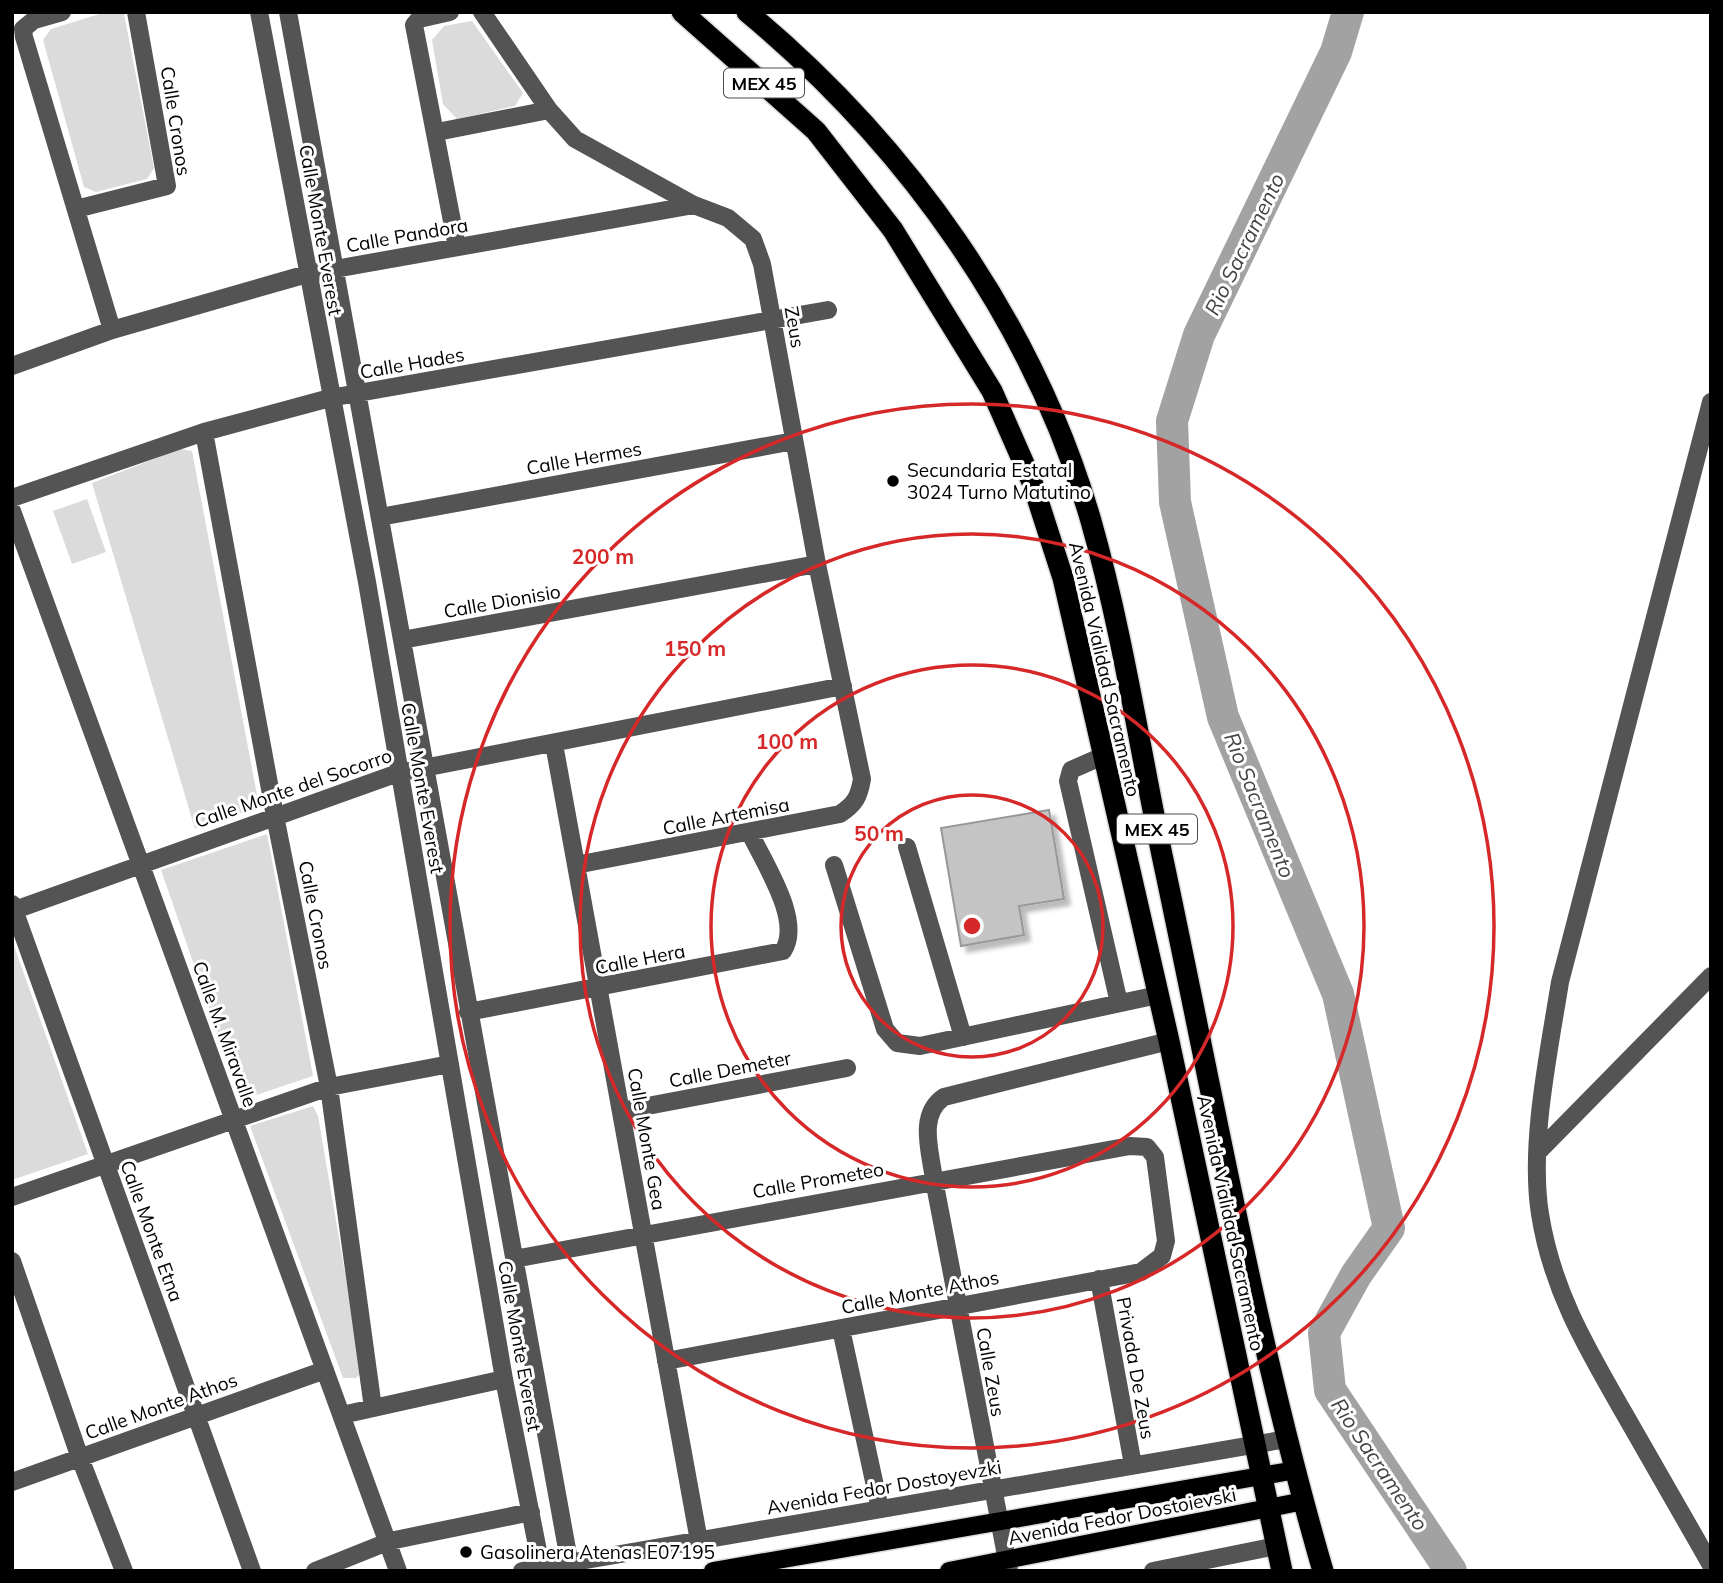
<svg xmlns="http://www.w3.org/2000/svg" width="1723" height="1583" viewBox="0 0 1723 1583" font-family="Mulish,sans-serif">
  <style>
    .green { fill: #dbdbdb }
    .lines { fill: none; stroke-linecap: round; stroke-linejoin: round }
    .river { stroke: #a2a2a2; stroke-width: 32 }
    .building { fill: #c4c4c4; stroke: #989898; stroke-width: 2; filter: url(#shadow) }
    .major-casing { stroke: #dbdbdb; stroke-width: 21 }
    .highway-casing { stroke: #dbdbdb; stroke-width: 24 }
    .minor { stroke: #545454; stroke-width: 18 }
    .major { stroke: #000; stroke-width: 18 }
    .highway { stroke: #000; stroke-width: 21 }
    .ring { fill: none; stroke: #d62828; stroke-width: 3.5 }
    .poi-dot { fill: #000; stroke: #fff; stroke-width: 2.5 }
    .labels { text-anchor: middle; dominant-baseline: central; stroke-width: 6; stroke-linejoin: round; paint-order: stroke }
    .shield { fill: #fff; stroke: #4c4c4c; stroke-width: 2 }
    .shield-label { font-size: 18px; font-weight: bold; fill: #000 }
    .street-label { font-size: 19px; fill: #000; stroke: #fff }
    .poi-label { font-size: 19px; fill: #000; stroke: #fff; text-anchor: start }
    .water-label { font-size: 21px; font-style: italic; fill: #434343; stroke: #fff }
    .centre { fill: #d62828; stroke: #fff; stroke-width: 3.5 }
    .ring-label { font-size: 21px; text-anchor: middle; font-weight: bold; fill: #d62828; stroke: #fff; stroke-width: 6; stroke-linejoin: round; paint-order: stroke }
  </style>
  <defs>
    <filter id="shadow"><feDropShadow dx="6" dy="6" stdDeviation="2" flood-color="#0004"/></filter>
  </defs>
  <rect width="100%" height="100%" fill="#fff"/>
  <path class="green" d="M 106,12 L 124,14 L 154,168 L 147,179 L 96,192 L 84,187 L 43,40 L 51,29 Z
    M 472,21 L 523,93 L 515,106 L 457,119 L 443,104 L 432,40 L 444,26 Z
    M 180,449 L 192,451 L 258,800 L 255,808 L 195,829 L 92,483 Z
    M 87,499 L 106,552 L 72,564 L 53,511 Z
    M 267,834 L 313,1076 L 241,1100 L 161,870 Z
    M 12,940 L 88,1154 L 12,1180 Z
    M 313,1106 L 318,1116 L 362,1372 L 356,1378 L 343,1378 L 250,1126 Z"/>
  <g class="lines">
    <path class="river" d="M 1348,12 L 1336,52 L 1199,335 L 1172,421 L 1175,502 L 1223,717 L 1338,994 L 1389,1228 L 1356,1275 L 1324,1333 L 1330,1390 L 1451,1571"/>
  </g>
  <path class="building" d="M 1049,810 L 1064,899 L 1019,906 L 1024,935 L 961,946 L 941,828 Z"/>
  <g class="lines">
    <defs>
      <path id="major" d="M 713,1571 L 1296,1470
        M 949,1571 L 1304,1501"/>
      <path id="highway" d="M 682,12 L 816,131 L 893,230 L 992,391 L 1032,482 L 1063,578 L 1169,1041 L 1282,1571
        M 747,12 C 906,144 1033,321 1091,521 C 1122,630 1139,744 1162,855 C 1213,1093 1255,1337 1323,1571"/>
    </defs>
    <use href="#major" class="major-casing"/>
    <use href="#highway" class="highway-casing"/>
    <path class="minor" d="M 62,12 L 34,20 L 23,29 L 24,37 L 112,330
      M 259,12 L 367,582 L 504,1379 L 542,1571
      M 288,12 L 571,1571
      M 450,12 L 419,19 L 414,25 L 457,247
      M 482,12 L 549,110 L 575,139 L 694,205 L 728,218 L 753,239 L 762,264 L 817,564 L 862,779 C 859,797 855,804 840,814 L 576,865
      M 437,132 L 549,110
      M 76,209 L 167,186 L 136,12
      M 12,366 L 112,330 L 307,274 L 694,205
      M 1711,402 L 1560,982 C 1549,1052 1529,1144 1540,1214 C 1552,1290 1586,1347 1624,1413 C 1653,1464 1682,1515 1711,1565
      M 204,432 L 275,816 L 329,1087 L 373,1408
      M 12,498 L 204,432 L 330,398 L 828,310
      M 12,511 L 398,1571
      M 380,517 L 794,441
      M 402,640 L 817,564
      M 554,744 L 699,1541
      M 1103,756 L 1071,770 L 1068,781 L 1119,1003
      M 907,847 L 963,1037
      M 834,865 L 885,1029 L 897,1043 L 920,1046 L 1158,995
      M 12,904 L 252,1571
      M 12,911 L 398,773 L 843,686
      M 468,1012 L 783,951 C 803,921 764,863 750,833
      M 621,1111 L 847,1068
      M 1539,1151 L 1711,976
      M 12,1197 L 329,1087 L 450,1064
      M 514,1259 L 1130,1146 L 1147,1147 L 1155,1157 L 1166,1241 L 1162,1256 L 1141,1272 L 666,1361
      M 12,1261 L 80,1458 L 124,1571
      M 1099,1279 L 1133,1465
      M 841,1329 L 880,1509
      M 342,1415 L 504,1379
      M 12,1482 L 325,1370
      M 315,1571 L 390,1541 L 531,1512
      M 522,1571 L 1287,1439
      M 1009,1571 L 934,1180 C 931,1153 917,1115 944,1097 L 1169,1041
      M 1153,1571 L 1276,1546"/>
    <use href="#major" class="major"/>
    <use href="#highway" class="highway"/>
  </g>
  <g class="ring">
    <circle cx="972" cy="926" r="131"/>
    <circle cx="972" cy="926" r="261"/>
    <circle cx="972" cy="926" r="392"/>
    <circle cx="972" cy="926" r="522"/>
  </g>
  <g class="poi-dot">
    <circle cx="893" cy="481" r="7"/>
    <circle cx="466" cy="1552" r="7"/>
  </g>
  <g class="labels">
    <g class="shield">
      <rect x="724" y="68.5" width="80" height="29" rx="5"/>
      <rect x="1117" y="814.5" width="80" height="29" rx="5"/>
    </g>
    <g class="shield-label">
      <text x="764" y="83">MEX 45</text>
      <text x="1157" y="829">MEX 45</text>
    </g>
    <g class="street-label">
      <text transform="translate(176 121) rotate(81)">Calle Cronos</text>
      <text transform="translate(321 230) rotate(80)">Calle Monte Everest</text>
      <text transform="translate(407 235) rotate(-10)">Calle Pandora</text>
      <text transform="translate(795 327) rotate(80)">Zeus</text>
      <text transform="translate(412 363) rotate(-10)">Calle Hades</text>
      <text transform="translate(584 458) rotate(-10)">Calle Hermes</text>
      <text transform="translate(502 601) rotate(-10)">Calle Dionisio</text>
      <text transform="translate(1105 669) rotate(77)">Avenida Vialidad Sacramento</text>
      <text transform="translate(293 788) rotate(-19)">Calle Monte del Socorro</text>
      <text transform="translate(423 788) rotate(80)">Calle Monte Everest</text>
      <text transform="translate(726 816) rotate(-11)">Calle Artemisa</text>
      <text transform="translate(316 915) rotate(79)">Calle Cronos</text>
      <text transform="translate(640 959) rotate(-11)">Calle Hera</text>
      <text transform="translate(225 1034) rotate(70)">Calle M. Miravalle</text>
      <text transform="translate(730 1069) rotate(-11)">Calle Demeter</text>
      <text transform="translate(647 1139) rotate(80)">Calle Monte Gea</text>
      <text transform="translate(818 1180) rotate(-10)">Calle Prometeo</text>
      <text transform="translate(1231 1223) rotate(78)">Avenida Vialidad Sacramento</text>
      <text transform="translate(152 1231) rotate(70)">Calle Monte Etna</text>
      <text transform="translate(920 1292) rotate(-11)">Calle Monte Athos</text>
      <text transform="translate(520 1346) rotate(80)">Calle Monte Everest</text>
      <text transform="translate(1136 1368) rotate(80)">Privada De Zeus</text>
      <text transform="translate(991 1372) rotate(80)">Calle Zeus</text>
      <text transform="translate(161 1406) rotate(-20)">Calle Monte Athos</text>
      <text transform="translate(884 1487) rotate(-10)">Avenida Fedor Dostoyevzki</text>
      <text transform="translate(1122 1516) rotate(-11)">Avenida Fedor Dostoievski</text>
    </g>
    <g class="poi-label">
      <text x="907" y="470">Secundaria Estatal<tspan x="907" dy="22">3024 Turno Matutino</tspan></text>
      <text x="480" y="1552">Gasolinera Atenas E07195</text>
    </g>
    <g class="water-label">
      <text transform="translate(1244 244) rotate(-64)">Rio Sacramento</text>
      <text transform="translate(1260 805) rotate(68)">Rio Sacramento</text>
      <text transform="translate(1380 1464) rotate(56)">Rio Sacramento</text>
    </g>
  </g>
  <circle cx="972" cy="926" r="10" class="centre"/>
  <g class="ring-label">
    <text x="603" y="564">200 m</text>
    <text x="695" y="656">150 m</text>
    <text x="787" y="749">100 m</text>
    <text x="879" y="841">50 m</text>
  </g>
  <rect width="1723" height="1583" fill="none" stroke="#000000" stroke-width="28"/>
</svg>
